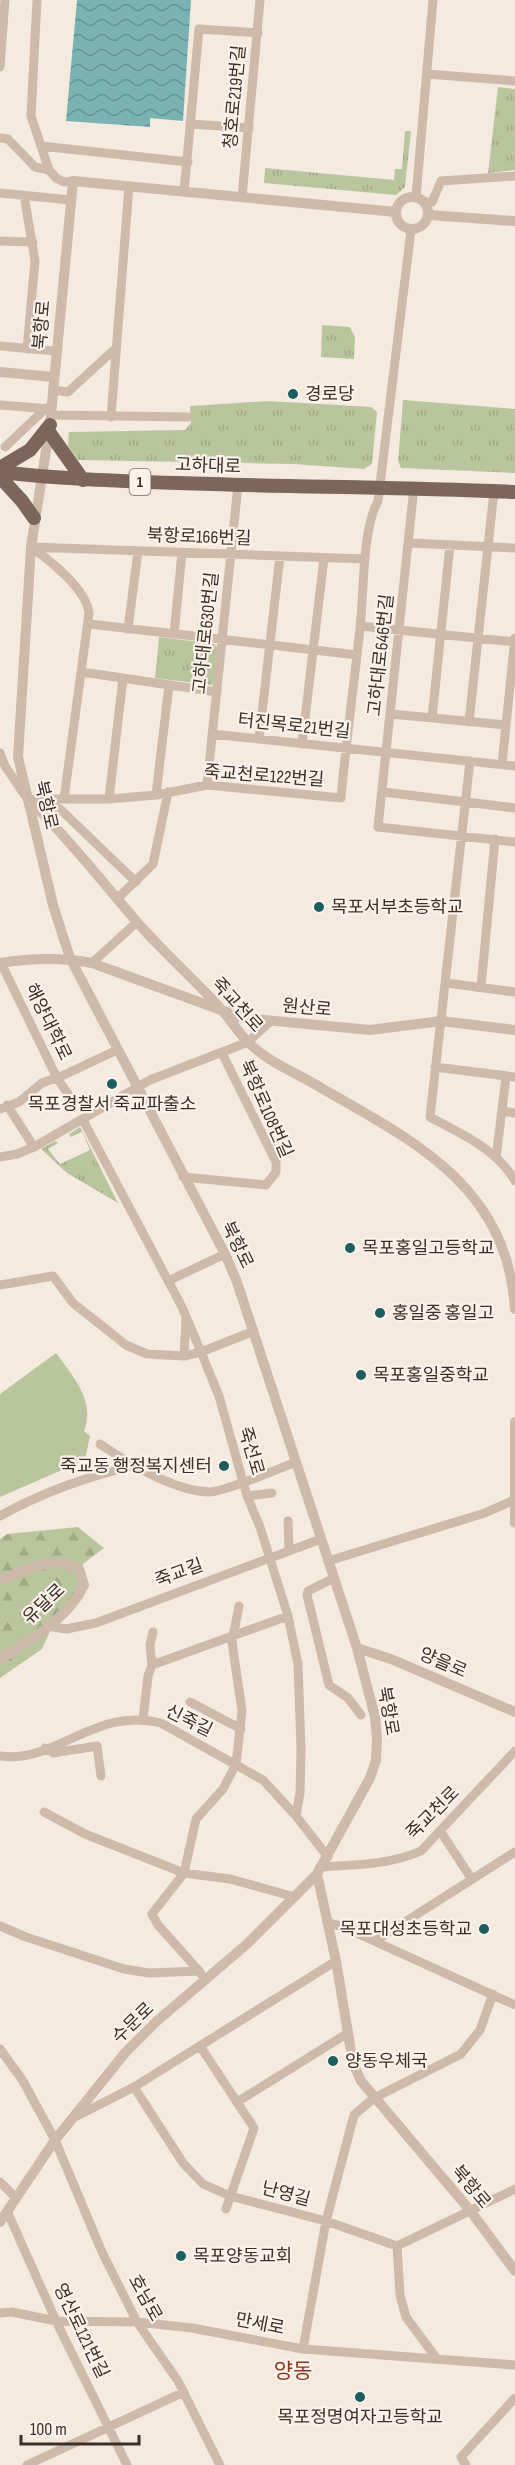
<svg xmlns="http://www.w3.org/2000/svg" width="515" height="2465" viewBox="0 0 515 2465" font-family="'Sofia Sans Condensed','Noto Sans KR',sans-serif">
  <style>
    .grass { fill: url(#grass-tufts) }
    .forest { fill: url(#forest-firs) }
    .garden { fill: #b9c69d }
    .water { fill: url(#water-waves) }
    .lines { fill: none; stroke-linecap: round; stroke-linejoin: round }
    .minor { stroke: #cfb9a9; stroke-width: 9 }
    .tertiary { stroke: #cfb9a9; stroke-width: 10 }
    .primary { stroke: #7e6559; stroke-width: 14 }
    .poi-dot { fill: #1b5d61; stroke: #fcf4ec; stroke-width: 2 }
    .labels { text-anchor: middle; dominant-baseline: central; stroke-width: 4.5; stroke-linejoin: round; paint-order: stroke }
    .shield { fill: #fcf4ec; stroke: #756a64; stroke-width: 1.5 }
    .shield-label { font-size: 16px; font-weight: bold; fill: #3b2f29 }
    .street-label { font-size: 18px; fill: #3b2f29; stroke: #fcf4ec }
    .poi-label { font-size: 18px; fill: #3b2f29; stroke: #fcf4ec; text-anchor: start }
    .quarter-label { font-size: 21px; fill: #91351b; stroke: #fcf4ec }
  </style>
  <defs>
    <pattern id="grass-tufts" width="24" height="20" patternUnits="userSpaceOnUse" patternTransform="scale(1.5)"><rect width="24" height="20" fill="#b9c69d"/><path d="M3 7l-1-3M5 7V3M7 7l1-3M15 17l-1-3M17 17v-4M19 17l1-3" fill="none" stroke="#a0aa87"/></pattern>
    <pattern id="forest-firs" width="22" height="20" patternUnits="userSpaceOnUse" patternTransform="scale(1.5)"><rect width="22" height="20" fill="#b9c69d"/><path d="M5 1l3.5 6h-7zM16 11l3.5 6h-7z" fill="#a0aa87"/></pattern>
    <pattern id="water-waves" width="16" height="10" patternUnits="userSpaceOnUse" patternTransform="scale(1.5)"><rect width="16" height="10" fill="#7bb3b5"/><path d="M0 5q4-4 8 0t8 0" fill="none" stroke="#669293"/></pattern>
  </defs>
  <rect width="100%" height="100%" fill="#f5eade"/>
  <path class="grass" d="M 498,87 L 515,89 L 515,170 L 488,173 Z
    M 405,131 L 411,131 L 405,187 L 396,195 L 264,183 L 265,168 L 394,180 L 395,169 L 402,169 Z
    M 322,325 L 350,327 L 355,337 L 354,359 L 321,357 Z
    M 403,400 L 515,409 L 515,473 L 401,468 L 398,461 Z
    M 268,401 L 371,407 L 377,412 L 372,464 L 364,469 L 293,464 L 78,460 L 68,446 L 69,432 L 185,430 L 191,423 L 190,406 Z
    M 159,637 L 214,644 L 218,648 L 215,683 L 212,685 L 155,678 Z
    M 80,1127 L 118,1203 L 67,1173 L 41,1149 L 55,1141 L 58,1143 L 48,1149 L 60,1164 L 90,1150 L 82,1132 L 71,1137 L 69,1134 Z"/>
  <path class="forest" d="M 78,1527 L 104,1548 L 83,1564 L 83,1596 L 55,1620 L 42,1649 L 0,1678 L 0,1539 L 7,1534 Z"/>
  <path class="garden" d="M 56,1353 C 73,1376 96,1402 84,1431 L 90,1436 L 85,1460 L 0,1497 L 0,1394 Z"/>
  <path class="water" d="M 77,0 L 191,0 L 183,121 L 150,118 L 150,127 L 66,121 Z"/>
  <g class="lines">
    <path class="minor" d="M 37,0 L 31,116 L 49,170 L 56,178 L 64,182 L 73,181
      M 0,67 L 5,0
      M 427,74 L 515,81
      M 191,124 L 249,128
      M 0,138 L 8,139 L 35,167 L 49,170
      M 41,146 L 188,162
      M 184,192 L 199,29 L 258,33
      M 0,193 L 71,200
      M 24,195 L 35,261 L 27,349
      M 242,197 L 260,0
      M 416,197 L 433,0
      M 424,202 L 432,202 L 441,181 L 515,176
      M 0,241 L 33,242
      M 0,346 L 55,351
      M 53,390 L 68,392 L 116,348
      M 0,405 L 49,409
      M 51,415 L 188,417
      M 111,417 L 129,186
      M 5,447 L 46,408
      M 414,487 L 378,827 L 515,842
      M 410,543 L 515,548
      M 31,547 L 365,559
      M 32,548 C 51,561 86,589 89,613 L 64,799
      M 89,624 L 357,655
      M 360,626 L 515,642
      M 128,629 L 138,551
      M 174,634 L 182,553
      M 82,672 L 217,692
      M 391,714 L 506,725
      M 432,718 L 450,545
      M 469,722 L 494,491
      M 212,734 L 515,766
      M 259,739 L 280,556
      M 302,744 L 324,558
      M 0,753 L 5,766 L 26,797
      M 470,761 L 430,1117 C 461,1134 497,1149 515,1181
      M 502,764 L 515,638
      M 207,785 L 238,485
      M 383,792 L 515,808
      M 156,795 L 169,685
      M 28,799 L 109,799 L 156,795 L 207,785 L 341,798 C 346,742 354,685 360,628 C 364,594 362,529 378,501 L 411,230
      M 109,799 L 123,678
      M 39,802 L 60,809 L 136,882
      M 118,898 L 153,864 L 168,792
      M 1,963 L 57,1078 L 68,1094
      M 92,963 L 137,922
      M 446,983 L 515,992
      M 481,987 L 495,839
      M 435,1067 L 515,1077
      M 7,1105 L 34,1147
      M 0,1109 L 19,1102 L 42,1083 L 64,1075 L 117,1050
      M 502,1111 L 515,1113
      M 83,1120 L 182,1307 L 201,1352 L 219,1396 L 247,1496 L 260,1527 L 288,1616 L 298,1664 L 301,1749 L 300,1793 L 296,1816
      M 0,1157 L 17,1154 L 34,1147 L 150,1080 L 248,1042 L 271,1021
      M 496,1158 L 506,1077
      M 183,1177 L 266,1185 L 276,1172 L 276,1162 L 222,1053
      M 168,1281 L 225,1254
      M 0,1285 L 53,1276 L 73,1303 L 126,1345 L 147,1354 L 184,1356 L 201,1352 L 254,1331
      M 184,1356 L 186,1319
      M 100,1444 C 128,1463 174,1491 209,1492 C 225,1492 278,1469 296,1462
      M 247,1496 L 272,1493
      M 0,1516 C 43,1492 85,1477 133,1466
      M 288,1521 L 289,1551
      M 328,1561 L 485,1513 L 514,1500
      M 334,1578 L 308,1591 L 307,1595 L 329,1685 L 348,1698 L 361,1715
      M 47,1626 L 66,1629 L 96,1623 L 321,1539
      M 152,1665 L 150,1645 L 153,1632
      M 190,1702 L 241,1729
      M 143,1719 L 148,1676 L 152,1665 L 288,1616
      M 45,1748 L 53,1753 L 97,1746 L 101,1776
      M 0,1756 C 56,1764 95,1706 161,1723 L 263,1780 L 296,1816 L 328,1857
      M 44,1812 L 85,1834 L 184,1873 L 230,1879 L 295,1897
      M 441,1832 L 471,1878
      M 320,1867 C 354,1865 389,1865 421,1851 L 515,1751
      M 328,1923 L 341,1926 L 515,2005
      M 0,1926 L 26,1937 L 124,1969 L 149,1973 L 199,1971 L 201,1974
      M 375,1941 L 515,1852
      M 199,1971 L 158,1925 L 152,1914 L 184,1873 L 196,1819 L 223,1789 L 236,1764 L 242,1711 L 232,1642 L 239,1606
      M 200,2046 L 254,2128 L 226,2209
      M 0,2049 L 23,2081 L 55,2140 L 102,2252 L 137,2322 L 178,2381 L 220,2465
      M 134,2087 L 183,2163 L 203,2184 L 230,2196 L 326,2221 L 397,2246
      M 237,2102 L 348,2033
      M 73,2118 L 134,2087 L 336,1961
      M 0,2182 L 15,2197
      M 7,2211 L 56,2321 L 127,2465
      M 397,2246 L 515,2189
      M 397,2246 L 400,2295 L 406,2317 L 437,2359
      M 0,2313 L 12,2312 L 56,2321 L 137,2322 L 192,2328 L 303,2349 L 515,2365
      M 303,2349 L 326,2221 L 354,2115 L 374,2098 L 461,2054 L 480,2030 L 493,1994
      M 27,2465 L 184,2392
      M 466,2465 L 461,2457 L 515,2398"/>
    <path class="tertiary" d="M396 213a16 16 0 1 1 32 0a16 16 0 1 1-32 0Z
      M 429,215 L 515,221
      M 0,372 L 54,377
      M 28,799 C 67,837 101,880 136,921 C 163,952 194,979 221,1009 C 231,1020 239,1034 250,1044 C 271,1064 299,1074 323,1089 C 418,1143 507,1188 515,1309
      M 0,963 C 31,958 61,957 92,963 L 243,1018 L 370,1030 L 441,1021 L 515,1030
      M 515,1422 L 515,1523
      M 0,1580 C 25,1571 54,1553 79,1569 L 84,1585 C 68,1619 31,1639 0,1659
      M 357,1648 L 391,1659 L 515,1712
      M 317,1874 L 336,1961 L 353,2063 L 361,2081 L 469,2209 L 515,2271
      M 0,2222 L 55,2140 L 125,2053 L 157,2021 L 247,1944 L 317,1874 L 370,1778 L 376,1760 L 377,1738 L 375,1717 L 357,1648 L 237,1282 L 225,1254 L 70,958 L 53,905 L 18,757 L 31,547 L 50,425 L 73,181 L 396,212"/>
    <path class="primary" d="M 49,432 L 83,480
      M 0,468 L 30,450 L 50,425
      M 0,472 C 59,479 118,481 178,483 C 290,487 403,487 515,492
      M 0,477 L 22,501 L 34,518"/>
  </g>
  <g class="poi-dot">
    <circle cx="293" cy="394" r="6"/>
    <circle cx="319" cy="907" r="6"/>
    <circle cx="112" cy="1084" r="6"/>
    <circle cx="350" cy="1248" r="6"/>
    <circle cx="380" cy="1313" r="6"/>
    <circle cx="361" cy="1375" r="6"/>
    <circle cx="224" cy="1466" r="6"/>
    <circle cx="484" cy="1929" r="6"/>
    <circle cx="333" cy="2061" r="6"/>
    <circle cx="181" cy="2256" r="6"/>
    <circle cx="360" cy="2397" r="6"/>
  </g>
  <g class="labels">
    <rect class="shield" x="129.5" y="469" width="21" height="26" rx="4.5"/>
    <g class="shield-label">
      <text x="140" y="482">1</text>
    </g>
    <g class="street-label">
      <text transform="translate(235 97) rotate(-85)">청호로219번길</text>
      <text transform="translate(42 325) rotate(-85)">북항로</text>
      <text transform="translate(208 466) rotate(2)">고하대로</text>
      <text transform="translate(199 537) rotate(2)">북항로166번길</text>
      <text transform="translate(206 633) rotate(-84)">고하대로630번길</text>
      <text transform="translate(381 655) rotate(-84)">고하대로646번길</text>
      <text transform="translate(294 726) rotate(6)">터진목로21번길</text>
      <text transform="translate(264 776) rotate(4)">죽교천로122번길</text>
      <text transform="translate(46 805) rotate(77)">북항로</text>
      <text transform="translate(237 1005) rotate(48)">죽교천로</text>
      <text transform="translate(307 1008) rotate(5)">원산로</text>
      <text transform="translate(48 1022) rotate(64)">해양대학로</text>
      <text transform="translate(266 1109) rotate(66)">북항로108번길</text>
      <text transform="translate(237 1245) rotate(64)">북항로</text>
      <text transform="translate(251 1451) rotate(74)">죽선로</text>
      <text transform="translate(179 1573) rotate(-20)">죽교길</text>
      <text transform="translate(44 1604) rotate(-43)">유달로</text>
      <text transform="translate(443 1663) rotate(23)">양을로</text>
      <text transform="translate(388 1711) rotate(80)">북항로</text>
      <text transform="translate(189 1721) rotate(26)">신죽길</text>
      <text transform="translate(433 1813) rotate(-45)">죽교천로</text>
      <text transform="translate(133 2023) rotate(-44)">수문로</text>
      <text transform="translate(471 2187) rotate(50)">북항로</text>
      <text transform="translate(286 2194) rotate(15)">난영길</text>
      <text transform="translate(145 2298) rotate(61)">호남로</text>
      <text transform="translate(260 2324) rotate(11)">만세로</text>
      <text transform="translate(81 2331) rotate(64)">영산로121번길</text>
    </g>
    <g class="poi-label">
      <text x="305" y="394">경로당</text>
      <text x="331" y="907">목포서부초등학교</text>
      <text x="112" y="1104" text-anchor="middle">목포경찰서 죽교파출소</text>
      <text x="362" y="1248">목포홍일고등학교</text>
      <text x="392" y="1313">홍일중 홍일고</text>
      <text x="373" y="1375">목포홍일중학교</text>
      <text x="212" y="1466" text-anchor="end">죽교동 행정복지센터</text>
      <text x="472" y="1929" text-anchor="end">목포대성초등학교</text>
      <text x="345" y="2061">양동우체국</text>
      <text x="193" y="2256">목포양동교회</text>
      <text x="360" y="2417" text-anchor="middle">목포정명여자고등학교</text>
    </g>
    <g class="quarter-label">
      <text x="293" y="2371">양동</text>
    </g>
  </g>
  <path d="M21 2435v9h118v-9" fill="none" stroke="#3b2f29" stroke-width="3"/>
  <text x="30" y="2435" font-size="18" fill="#3b2f29" stroke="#fcf4ec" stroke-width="4.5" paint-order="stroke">100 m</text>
</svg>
